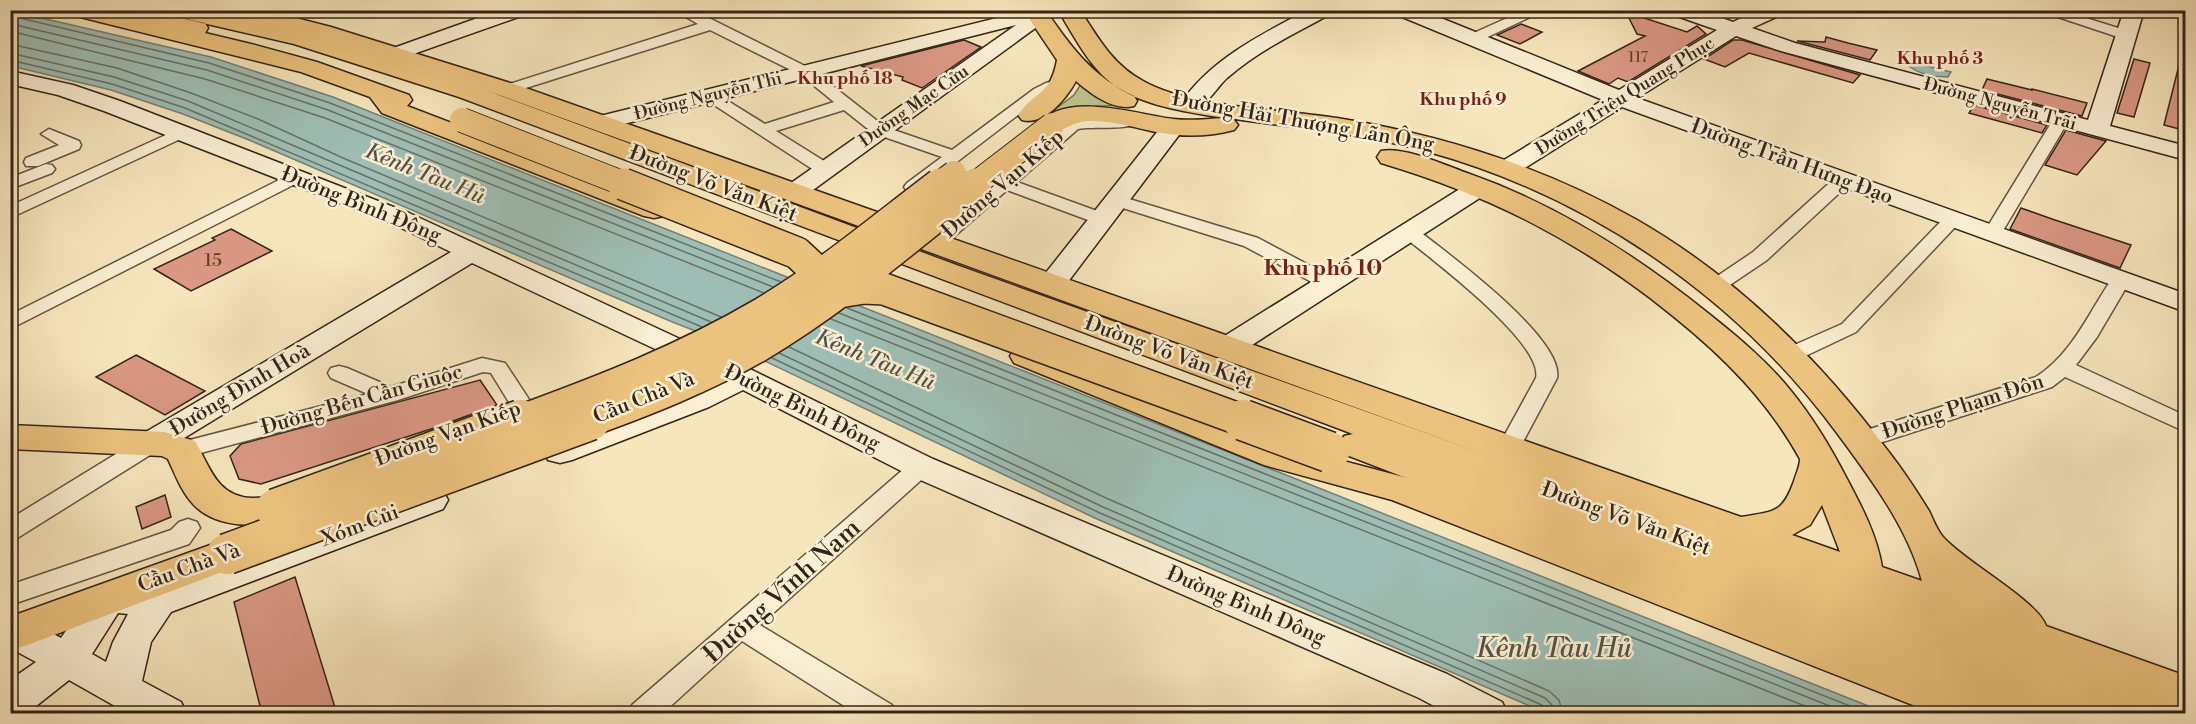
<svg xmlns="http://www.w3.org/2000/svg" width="2196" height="724" viewBox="0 0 2196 724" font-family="'Libre Bodoni',serif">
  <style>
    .green { fill: #bec48f; stroke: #797454; stroke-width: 1.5 }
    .water { fill: #9ebeb5; stroke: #748076; stroke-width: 1.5 }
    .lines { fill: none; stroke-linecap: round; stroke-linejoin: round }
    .shore { stroke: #697166; stroke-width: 1.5 }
    .building { fill: #db9884; stroke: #342418; stroke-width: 1.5 }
    .street-casing { stroke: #655441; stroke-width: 3 }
    .secondary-casing { stroke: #342418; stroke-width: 3 }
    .primary-casing { stroke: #342418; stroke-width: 3 }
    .highway-casing { stroke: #342418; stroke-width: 3 }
    .street { fill: #faefd3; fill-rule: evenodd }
    .secondary { fill: #faefd3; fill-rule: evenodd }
    .primary { fill: #ecc37e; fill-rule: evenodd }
    .highway { fill: #ecc37e; fill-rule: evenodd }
    .primary-bridge-far2-casing { stroke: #342418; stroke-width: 26; stroke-linecap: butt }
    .primary-bridge-far1-casing { stroke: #342418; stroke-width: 34; stroke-linecap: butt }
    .primary-bridge-casing { stroke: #342418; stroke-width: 43; stroke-linecap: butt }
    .primary-bridge-far2 { stroke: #ecc37e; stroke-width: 24 }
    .primary-bridge-far1 { stroke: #ecc37e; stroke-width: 31 }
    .primary-bridge { stroke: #ecc37e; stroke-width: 40 }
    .labels { text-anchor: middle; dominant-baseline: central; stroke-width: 5; stroke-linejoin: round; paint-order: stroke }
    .far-number-label { font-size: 15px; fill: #5e4133 }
    .far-neighbourhood-label { font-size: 18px; font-weight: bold; fill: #7a1f14; stroke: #faefd3 }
    .far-street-label { font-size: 18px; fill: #342418; stroke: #faefd3 }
    .number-label { font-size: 18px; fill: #5e4133 }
    .street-label { font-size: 21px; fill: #342418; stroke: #faefd3 }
    .water-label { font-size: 22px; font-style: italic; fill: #545247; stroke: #faefd3 }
    .neighbourhood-label { font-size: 22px; font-weight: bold; fill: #7a1f14; stroke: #faefd3 }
    .near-street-label { font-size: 26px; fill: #342418; stroke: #faefd3 }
    .near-water-label { font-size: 27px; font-style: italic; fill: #545247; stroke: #faefd3 }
  </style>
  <rect width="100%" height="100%" fill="#f7e6bc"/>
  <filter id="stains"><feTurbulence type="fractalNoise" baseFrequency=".00333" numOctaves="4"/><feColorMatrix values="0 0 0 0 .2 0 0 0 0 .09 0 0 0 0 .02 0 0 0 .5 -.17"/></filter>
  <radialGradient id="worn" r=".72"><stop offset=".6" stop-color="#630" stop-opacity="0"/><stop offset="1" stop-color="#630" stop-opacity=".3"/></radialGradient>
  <path class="green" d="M 1081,84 L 1126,105 L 1083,107 L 1041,120 L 1074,95 Z"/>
  <path class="water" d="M 11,11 L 211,57 L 333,97 L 1886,713 L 1546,713 L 1097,519 L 731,345 L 670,321 L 249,140 L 183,114 L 111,90 L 11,66 Z
    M 1912,62 L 1951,72 L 1948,77 C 1934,77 1921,75 1910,67 Z"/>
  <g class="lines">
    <path class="shore" d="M 18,10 L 19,16 L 24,19 L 209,63 L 330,103 L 781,282
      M 10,13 L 13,21 L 20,26 L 207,70 L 328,110 L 773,287
      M 10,31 L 205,79 L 325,118 L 764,293
      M 10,44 L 117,68 L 191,93 L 258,119 L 343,158 L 721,317
      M 10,53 L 114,77 L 188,101 L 711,322
      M 10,60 L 112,84 L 185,108 L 702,327
      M 847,308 L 1870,714
      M 839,313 L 1850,714
      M 831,319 L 1825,714
      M 789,347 L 1106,498 L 1549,691 L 1559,700 L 1563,714
      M 779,353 L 1103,507 L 1545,698 L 1552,705 L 1554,714
      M 772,358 L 1100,513 L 1542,705 L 1546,714"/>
  </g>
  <path class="building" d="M 1626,12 L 1687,32 L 1697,26 L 1706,34 L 1628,82 L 1618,78 L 1609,84 L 1578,71 L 1645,36 L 1637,34 Z
    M 1521,24 L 1542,32 L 1520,44 L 1497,35 Z
    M 1826,37 L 1848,43 L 1877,50 L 1870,60 L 1797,41 L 1825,42 Z
    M 964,40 L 981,47 L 922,88 L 902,80 L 903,77 L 861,66 Z
    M 1733,40 L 1742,40 L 1860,75 L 1853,83 L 1749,53 L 1725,67 L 1704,59 Z
    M 2134,59 L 2150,63 L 2134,117 L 2117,113 Z
    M 2180,61 L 2186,62 L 2186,122 L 2183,130 L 2164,125 Z
    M 1987,79 L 2032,90 L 2032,89 L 2087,103 L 2082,116 L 1982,90 Z
    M 1974,105 L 2047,125 L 2042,133 L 1969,113 Z
    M 2066,130 L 2106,141 L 2077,175 L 2045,165 Z
    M 2021,208 L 2052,219 L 2131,245 L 2120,268 L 2010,229 Z
    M 231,229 L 272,251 L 191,291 L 154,269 L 215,240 L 212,238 Z
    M 136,355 L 205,391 L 165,415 L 96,377 Z
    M 480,380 L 497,405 L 431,429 L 261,484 L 239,479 L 230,456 L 241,444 Z
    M 165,495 L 171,517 L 142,529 L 136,507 Z
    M 295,577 L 337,714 L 262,714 L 234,602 Z"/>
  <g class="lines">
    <defs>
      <path id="street" d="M 674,10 L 693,10 L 811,69 L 885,127 L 952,150 L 1034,89 L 1046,83 L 1065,78 L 1073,83 L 1070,86 L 1044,95 L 919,191 L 907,191 L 904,187 L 907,183 L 942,157 L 873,133 L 844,110 L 776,131 L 832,166 L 835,170 L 832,174 L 820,174 L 705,99 L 702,96 L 705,93 L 715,93 L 765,124 L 834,102 L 801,75 L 710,30 L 510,93 L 505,95 L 497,90 L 500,87 L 698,24 Z
        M 1525,10 L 1545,10 L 1477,42 L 1467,42 L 1465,39 L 1467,36 Z
        M 2037,10 L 2060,10 L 2131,32 L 2133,35 L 2131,38 L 2121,38 Z
        M 2061,115 L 2069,120 L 2001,234 L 1998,238 L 1986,238 L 1983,234 L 2053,120 Z
        M 1088,117 L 1129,117 L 1137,122 C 1129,131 1092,126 1078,129 L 1017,182 L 1108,215 L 1111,219 L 1108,223 L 1096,223 L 1007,190 L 941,248 L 927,248 L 925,244 L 927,240 L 1066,123 Z
        M 181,128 L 187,130 L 189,133 L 187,136 L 10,218 L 10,206 Z
        M 49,129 L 79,141 L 81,145 L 79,149 L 38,166 L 26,166 L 24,162 L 26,158 L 59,145 L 41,134 Z
        M 46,164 L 52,165 L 55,169 L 52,173 L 10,189 L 10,178 Z
        M 295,172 L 301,173 L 304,177 L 301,181 L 10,329 L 10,315 Z
        M 1843,175 L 1849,176 L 1852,180 L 1849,184 L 1767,260 L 1721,291 L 1707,291 L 1704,287 L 1707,283 L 1753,252 L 1837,176 Z
        M 1116,195 L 1258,238 L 1335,279 L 1338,283 L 1335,287 L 1321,287 L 1244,246 L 1110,204 L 1107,200 L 1110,196 Z
        M 1952,215 L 1958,216 L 1961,220 L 1958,224 L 1856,332 L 1797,360 L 1790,362 L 1783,360 L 1780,355 L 1783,350 L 1842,324 L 1946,216 Z
        M 1409,227 L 1415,228 C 1446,252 1565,339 1557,378 L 1516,455 L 1508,457 L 1500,455 L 1497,449 L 1536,378 C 1544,343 1430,258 1403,236 L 1400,232 L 1403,228 Z
        M 2120,275 L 2127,277 L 2130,281 L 2097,337 L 2076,365 L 2186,416 L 2186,432 L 2065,377 L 2052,387 L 1870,446 L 1862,448 L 1854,446 L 1851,440 L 1854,434 L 2036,377 C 2073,353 2089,312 2113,277 Z
        M 482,358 L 505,363 L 534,407 L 531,412 L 523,414 L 515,412 L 491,373 L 483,372 L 398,400 L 182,458 L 174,456 L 171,450 L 174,444 L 182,442 L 368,394 L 331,378 L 328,373 L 331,368 L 339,366 L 347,368 L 391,387 Z
        M 150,436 L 158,438 L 161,444 L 158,450 L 19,537 L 10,540 L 10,519 L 142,438 Z
        M 921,459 L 929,461 L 933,467 L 929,473 L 760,625 L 892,705 L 896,714 L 857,714 L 742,641 L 662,714 L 628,714 L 632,705 L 913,461 Z
        M 188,519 L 197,522 L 200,528 L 189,544 L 10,605 L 10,585 L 171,530 L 179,522 Z"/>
      <path id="secondary" d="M 500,10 L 529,10 L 527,14 L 402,58 L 395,60 L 388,58 L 385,54 L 388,50 Z
        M 1308,10 L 1333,10 L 1331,14 C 1295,33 1258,51 1227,78 C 1214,90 1204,113 1184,108 L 1181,103 C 1211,59 1262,34 1308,10 Z
        M 1393,10 L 1421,10 L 1619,90 L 1717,30 L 1671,14 L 1669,10 L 1699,10 L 1733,22 L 1758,10 L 1785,10 L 1783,14 L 1752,28 L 1795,43 L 2088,120 L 2124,10 L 2144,10 L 2110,126 L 2186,146 L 2186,160 L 1781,51 L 1736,36 L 1637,98 L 2186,294 L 2186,312 L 1622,107 L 1517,173 L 1508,175 L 1499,173 L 1496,168 L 1499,163 L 1603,100 L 1395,14 Z
        M 1025,11 L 1042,17 L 1045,21 L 802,198 L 793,201 L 784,198 L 780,193 L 784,188 L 1016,25 L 600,130 L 592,128 L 589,123 L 592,118 Z
        M 10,71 L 73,85 L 120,101 L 409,213 L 680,339 L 754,371 L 933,459 L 1447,674 L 1502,702 L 1508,714 L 1449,714 L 1419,698 L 909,475 L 743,390 L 709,407 L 572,460 L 560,463 L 548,460 L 544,452 L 548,444 L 687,393 L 717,378 L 472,263 L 161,452 L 150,455 L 139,452 L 134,444 L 139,436 L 451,252 L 391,223 L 104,111 L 58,95 L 10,84 Z
        M 1173,120 L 1181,122 L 1185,127 L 1061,291 L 1051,293 L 1041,291 L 1037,285 L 1041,279 L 1165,122 Z
        M 1480,180 L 1489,182 L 1492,187 L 1489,192 L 1235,356 L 1225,358 L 1215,356 L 1210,349 L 1215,342 L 1471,182 Z
        M 431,488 L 443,491 L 448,500 L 443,509 L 171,612 L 151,642 L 142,681 L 181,702 L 187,714 L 129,714 L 69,680 L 26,714 L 10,714 L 10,680 L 36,662 L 10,648 L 10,618 C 25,614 48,631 61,638 L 95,588 L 108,583 L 157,587 ZM 118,613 L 128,614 L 113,642 L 106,662 L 92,654 Z"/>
      <path id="primary" d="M 70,10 L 109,10 L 251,44 L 317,62 L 409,95 L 412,100 L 407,106 L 664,204 L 668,210 L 664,216 L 654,218 L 644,216 L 382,113 L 370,97 L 301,72 L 72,15 Z
        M 228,10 L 265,10 L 331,27 L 520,86 L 1741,517 C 1773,511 1782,515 1794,481 C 1796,474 1800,466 1800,459 C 1768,401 1724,357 1673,316 C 1583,243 1492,196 1381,163 L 1377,157 L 1381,151 C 1403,146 1445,165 1467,173 C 1556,204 1636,255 1709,314 C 1738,337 1768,362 1791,391 C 1813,418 1831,448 1847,479 C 1862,507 1877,536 1882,567 L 1922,581 C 1907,526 1870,478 1837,433 C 1737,298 1591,197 1429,152 C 1364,134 1296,128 1228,118 L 1234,120 L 1238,125 L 1234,130 C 1208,137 1181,137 1156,132 C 1133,127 1111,120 1087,121 C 1071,122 1060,135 1043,130 L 1039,125 C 1063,90 1139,115 1173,119 C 1190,121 1207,119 1224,118 C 1187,112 1140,106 1110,82 C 1089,65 1075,38 1061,15 L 1064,10 L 1080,10 C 1098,38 1113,65 1143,81 C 1191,108 1281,109 1337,118 C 1443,135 1544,167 1637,220 C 1736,277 1820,360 1888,451 C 1903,470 1916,490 1929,511 C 1933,519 1937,530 1943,537 C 1965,562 2038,601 2046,626 L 2186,676 L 2186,712 L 1969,632 L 1966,698 L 1960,711 L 1953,714 L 1928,711 L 1392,500 L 1264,465 L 1014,363 L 1010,356 L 1014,349 L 1026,346 L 1038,349 L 1287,446 L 1415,480 L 1924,671 L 1927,617 L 1881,599 L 1876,607 L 1862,612 L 1848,607 L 1842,596 L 1842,585 L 1793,567 L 502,96 L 315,37 L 230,15 ZM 1822,505 L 1840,552 L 1792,535 L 1810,525 Z
        M 1041,13 L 1049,15 C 1073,50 1095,78 1134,96 L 1137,101 L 1134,106 C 1113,111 1091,94 1076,81 C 1066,99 1044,126 1022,120 L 1018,115 C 1036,89 1050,97 1057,60 L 1030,20 L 1033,15 Z
        M 10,425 L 164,432 L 195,441 C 210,467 217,497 252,498 C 266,498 276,495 289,499 L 295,509 L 289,519 C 259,528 216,529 193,504 C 181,491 175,474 168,459 L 162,456 L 10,449 Z
        M 227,539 L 241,543 L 247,554 L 241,565 L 30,644 L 15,649 L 10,647 L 10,613 L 15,615 Z"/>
      <path id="highway" d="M 103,10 L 146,10 L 205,23 L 208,28 L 205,33 L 197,35 L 105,15 Z
        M 166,10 L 207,10 L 299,31 L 360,48 L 477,87 L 959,266 L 2164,697 L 2162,694 L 2169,681 L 2184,675 L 2186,713 L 2178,711 L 2179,714 L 2104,714 L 2087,707 L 2090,714 L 2016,714 L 2004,709 L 2006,714 L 1934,714 L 1928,711 L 1922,698 L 1928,685 L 1935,682 L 1344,454 L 1339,445 L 1344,436 L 1353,434 L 459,97 L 294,44 L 168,15 Z"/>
    </defs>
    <use href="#street" class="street-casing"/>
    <use href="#secondary" class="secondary-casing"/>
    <use href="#primary" class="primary-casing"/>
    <use href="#highway" class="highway-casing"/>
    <use href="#street" class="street"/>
    <use href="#secondary" class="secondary"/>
    <use href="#primary" class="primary"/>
    <use href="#highway" class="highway"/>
    <defs>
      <path id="primary-bridge-far2" d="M 462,120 L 627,185
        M 938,185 L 954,173
        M 974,185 L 1052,125"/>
      <path id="primary-bridge-far1" d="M 623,184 L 797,253 L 812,267 L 811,282
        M 839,292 L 864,288 L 884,289 L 1247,422
        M 517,422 C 602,391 685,359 763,313 C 825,276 882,228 940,184
        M 586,422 C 644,401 703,378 757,347 C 835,301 905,240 976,184"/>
      <path id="primary-bridge" d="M 1243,420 L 1329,452
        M 276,509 L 521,420
        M 227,554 L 590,420"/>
    </defs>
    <use href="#primary-bridge-far2" class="primary-bridge-far2-casing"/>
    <use href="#primary-bridge-far1" class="primary-bridge-far1-casing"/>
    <use href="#primary-bridge" class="primary-bridge-casing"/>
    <use href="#primary-bridge-far2" class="primary-bridge-far2"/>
    <use href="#primary-bridge-far1" class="primary-bridge-far1"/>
    <use href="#primary-bridge" class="primary-bridge"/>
  </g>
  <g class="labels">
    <g class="far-number-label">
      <text x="1638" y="57">117</text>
    </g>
    <g class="far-neighbourhood-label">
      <text x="1940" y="58">Khu phố 3</text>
      <text x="845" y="78">Khu phố 18</text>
      <text x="1463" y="99">Khu phố 9</text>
    </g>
    <g class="far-street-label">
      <text transform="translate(708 96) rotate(-14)">Đường Nguyễn Thi</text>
      <text transform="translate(1625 96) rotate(-32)">Đường Triệu Quang Phục</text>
      <text transform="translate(2000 104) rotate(15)">Đường Nguyễn Trãi</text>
      <text transform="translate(914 106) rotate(-35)">Đường Mạc Cửu</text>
    </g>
    <g class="number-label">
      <text x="213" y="260">15</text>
    </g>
    <g class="street-label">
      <text transform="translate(1303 122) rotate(10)">Đường Hải Thượng Lãn Ông</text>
      <text transform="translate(1792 162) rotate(20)">Đường Trần Hưng Đạo</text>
      <text transform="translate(713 184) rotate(21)">Đường Võ Văn Kiệt</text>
      <text transform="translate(1003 184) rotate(-41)">Đường Vạn Kiếp</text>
      <text transform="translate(361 205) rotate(22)">Đường Bình Đông</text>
      <text transform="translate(1169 353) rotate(20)">Đường Võ Văn Kiệt</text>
      <text transform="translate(240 390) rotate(-31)">Đường Đình Hoà</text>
      <text transform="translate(644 398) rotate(-22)">Cầu Chà Và</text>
      <text transform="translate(362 400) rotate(-16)">Đường Bến Cần Giuộc</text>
      <text transform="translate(1963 407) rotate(-18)">Đường Phạm Đôn</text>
      <text transform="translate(802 408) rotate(26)">Đường Bình Đông</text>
      <text transform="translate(448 434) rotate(-20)">Đường Vạn Kiếp</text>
      <text transform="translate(1626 519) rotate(20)">Đường Võ Văn Kiệt</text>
      <text transform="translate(360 526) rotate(-21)">Xóm Củi</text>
      <text transform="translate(189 568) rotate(-20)">Cầu Chà Và</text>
      <text transform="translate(1246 606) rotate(23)">Đường Bình Đông</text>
    </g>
    <g class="water-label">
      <text transform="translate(425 174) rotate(22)">Kênh Tàu Hủ</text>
      <text transform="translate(875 360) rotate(22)">Kênh Tàu Hủ</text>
    </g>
    <g class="neighbourhood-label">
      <text x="1323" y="268">Khu phố 10</text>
    </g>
    <g class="near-street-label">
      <text transform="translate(782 591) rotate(-42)">Đường Vĩnh Nam</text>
    </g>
    <g class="near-water-label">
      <text x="1554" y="649">Kênh Tàu Hủ</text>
    </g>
  </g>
  <rect width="2196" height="724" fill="none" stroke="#f7e6bc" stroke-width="36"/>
  <rect x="12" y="12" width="2172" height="700" fill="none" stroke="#342418" stroke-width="3"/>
  <rect x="18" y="18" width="2160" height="688" fill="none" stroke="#342418" stroke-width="1.5"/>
  <rect width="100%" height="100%" filter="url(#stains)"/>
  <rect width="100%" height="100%" fill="url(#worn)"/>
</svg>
